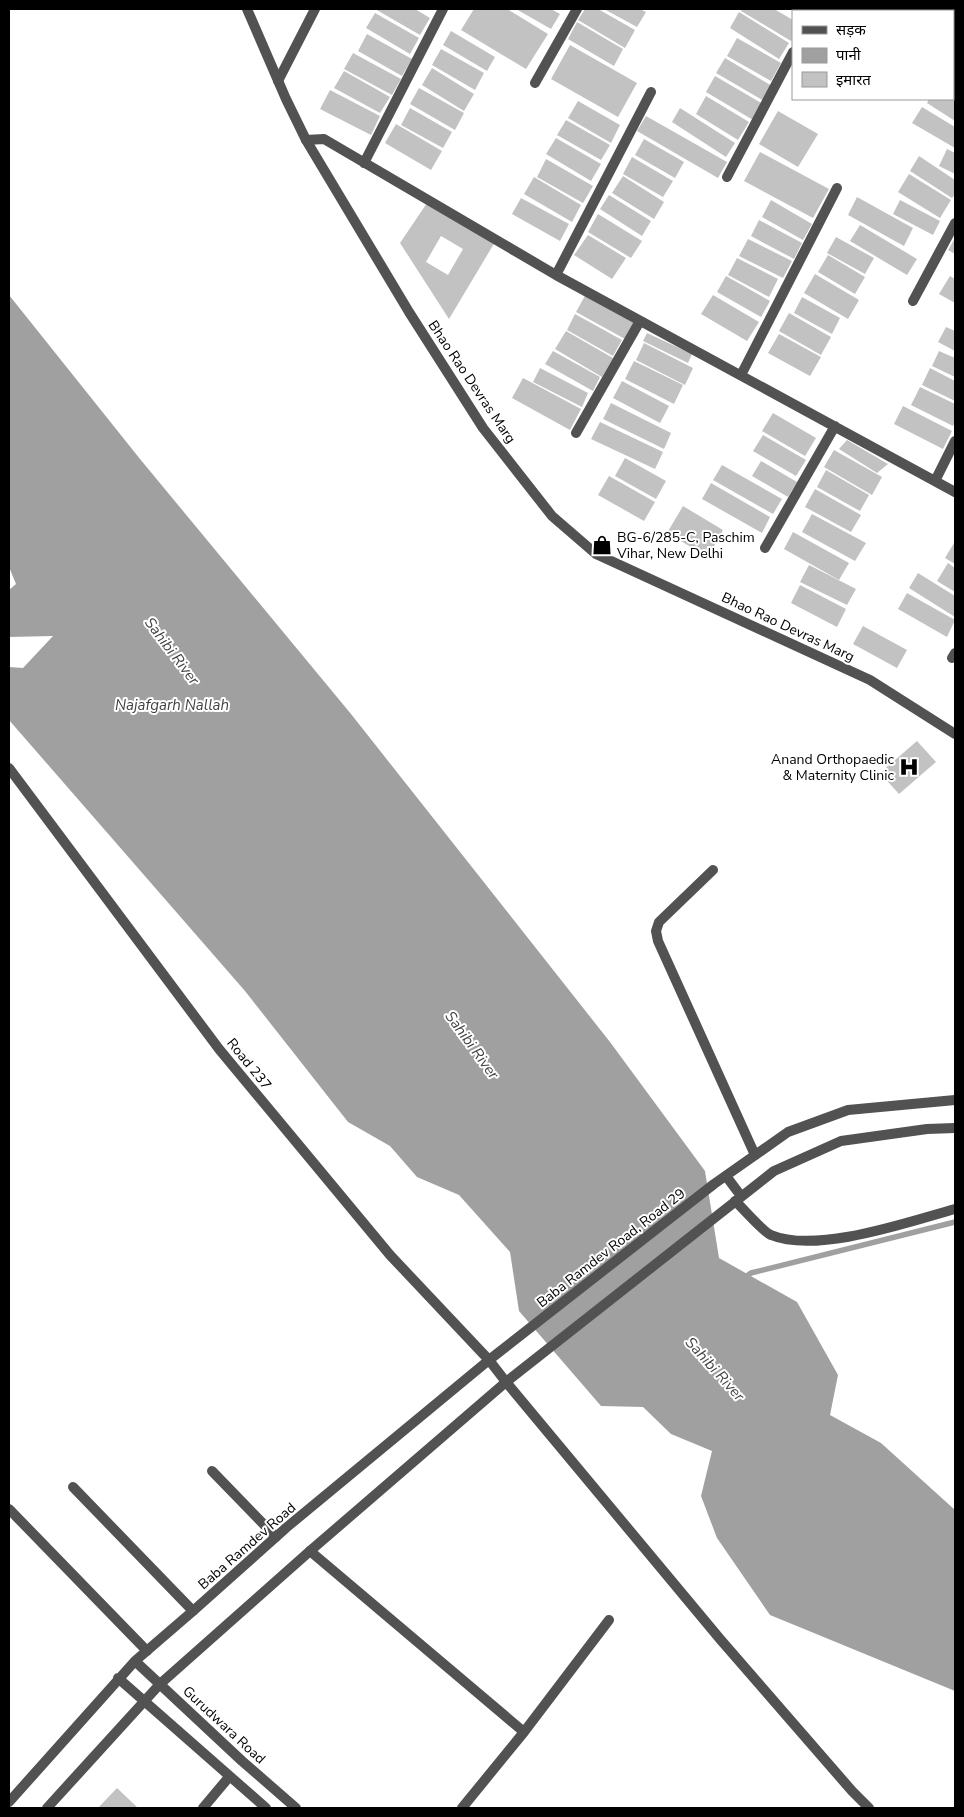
<svg xmlns="http://www.w3.org/2000/svg" width="964" height="1817" viewBox="0 0 964 1817" font-family="'Nunito Sans','Noto Sans Devanagari',sans-serif">
  <style>
    .water { fill: #a0a0a0 }
    .lines { fill: none; stroke-linecap: round; stroke-linejoin: round }
    .stream { stroke: #a0a0a0; stroke-width: 5.5 }
    .building { fill: #c2c2c2; fill-rule: evenodd }
    .minor { stroke: #525252; stroke-width: 10 }
    .tertiary { stroke: #525252; stroke-width: 10 }
    .labels { text-anchor: middle; dominant-baseline: central; stroke-width: 4; stroke-linejoin: round; paint-order: stroke }
    .street-label { font-size: 14px; fill: #000; stroke: #fff }
    .poi-label { font-size: 14px; fill: #000; stroke: #fff; text-anchor: start }
    .water-label { font-size: 15px; font-style: italic; fill: #414141; stroke: #fff }
  </style>
  <rect width="100%" height="100%" fill="#fff"/>
  <path class="water" d="M 9,295 L 140,459 L 351,714 L 610,1042 L 705,1171 L 719,1258 L 797,1302 L 838,1375 L 830,1415 L 881,1443 L 955,1510 L 955,1691 L 770,1615 L 717,1538 L 701,1496 L 712,1451 L 671,1434 L 643,1407 L 601,1406 L 519,1311 L 510,1252 L 459,1195 L 417,1177 L 390,1146 L 348,1122 L 245,991 L 9,720 L 9,667 L 23,668 L 53,636 L 9,637 L 9,590 L 16,584 L 9,567 Z"/>
  <g class="lines">
    <path class="stream" d="M 743,1279 L 751,1273 L 955,1222"/>
  </g>
  <path class="building" d="M 375,9 L 415,9 L 430,18 L 420,35 Z
    M 474,9 L 507,9 L 548,34 L 526,69 L 461,30 Z
    M 516,9 L 551,9 L 560,14 L 551,29 Z
    M 585,9 L 598,9 L 635,30 L 625,48 L 578,20 Z
    M 604,9 L 640,9 L 646,12 L 637,27 Z
    M 742,9 L 774,9 L 793,20 L 793,38 L 791,41 L 741,11 Z
    M 878,9 L 916,9 L 921,11 L 877,11 Z
    M 739,12 L 789,43 L 779,59 L 730,28 Z
    M 375,13 L 419,38 L 410,54 L 366,28 Z
    M 577,22 L 623,49 L 614,66 L 568,39 Z
    M 451,31 L 495,57 L 487,71 L 443,45 Z
    M 367,34 L 412,59 L 402,76 L 358,51 Z
    M 737,38 L 781,63 L 771,81 L 727,56 Z
    M 570,45 L 637,83 L 618,117 L 551,79 Z
    M 441,49 L 484,73 L 475,90 L 432,65 Z
    M 353,53 L 401,79 L 392,95 L 344,69 Z
    M 725,58 L 772,86 L 764,101 L 716,73 Z
    M 432,68 L 474,94 L 464,111 L 422,85 Z
    M 344,71 L 390,97 L 380,113 L 334,88 Z
    M 715,76 L 763,104 L 753,120 L 706,92 Z
    M 419,88 L 464,113 L 455,130 L 410,104 Z
    M 330,90 L 380,116 L 371,135 L 320,109 Z
    M 706,96 L 749,122 L 738,140 L 696,114 Z
    M 953,96 L 955,98 L 955,121 L 927,103 L 929,99 L 953,99 Z
    M 578,101 L 620,125 L 611,143 L 568,118 Z
    M 922,107 L 955,127 L 955,148 L 912,123 Z
    M 410,108 L 452,132 L 443,148 L 401,125 Z
    M 680,108 L 735,143 L 726,157 L 672,122 Z
    M 778,111 L 818,134 L 798,167 L 759,144 Z
    M 646,116 L 727,162 L 718,178 L 637,131 Z
    M 566,120 L 610,145 L 601,160 L 557,135 Z
    M 396,124 L 442,151 L 431,170 L 385,143 Z
    M 556,138 L 601,164 L 591,181 L 546,154 Z
    M 644,139 L 684,162 L 675,178 L 635,155 Z
    M 947,149 L 955,153 L 955,174 L 939,166 Z
    M 760,152 L 829,189 L 813,218 L 744,181 Z
    M 919,156 L 955,180 L 955,194 L 952,198 L 910,171 Z
    M 632,157 L 673,181 L 663,197 L 623,174 Z
    M 546,159 L 593,186 L 583,203 L 537,177 Z
    M 909,174 L 951,200 L 940,218 L 898,192 Z
    M 623,176 L 664,202 L 654,219 L 612,193 Z
    M 534,177 L 581,205 L 572,222 L 524,194 Z
    M 609,195 L 651,221 L 642,236 L 600,209 Z
    M 857,197 L 913,228 L 904,246 L 848,215 Z
    M 521,198 L 569,224 L 560,241 L 512,214 Z
    M 771,200 L 812,224 L 803,240 L 762,217 Z
    M 900,200 L 940,221 L 933,235 L 893,214 Z
    M 427,203 L 495,242 L 449,319 L 400,243 ZM 441,236 L 463,249 L 448,275 L 426,262 Z
    M 598,214 L 642,241 L 631,258 L 588,232 Z
    M 759,220 L 802,243 L 794,259 L 751,236 Z
    M 860,225 L 917,259 L 907,275 L 850,241 Z
    M 588,235 L 626,258 L 612,279 L 574,255 Z
    M 836,237 L 874,258 L 865,274 L 827,253 Z
    M 955,238 L 955,254 L 948,250 Z
    M 748,239 L 792,261 L 783,278 L 739,256 Z
    M 828,255 L 865,277 L 855,294 L 818,272 Z
    M 737,258 L 778,279 L 769,297 L 728,275 Z
    M 815,274 L 859,300 L 848,319 L 804,293 Z
    M 726,276 L 770,301 L 761,317 L 717,292 Z
    M 950,276 L 955,279 L 955,303 L 939,294 Z
    M 586,294 L 635,321 L 625,339 L 576,312 Z
    M 713,295 L 759,322 L 747,341 L 701,314 Z
    M 802,297 L 840,318 L 832,334 L 794,313 Z
    M 789,313 L 831,337 L 821,355 L 779,331 Z
    M 575,314 L 622,340 L 613,356 L 567,330 Z
    M 946,327 L 955,331 L 955,351 L 938,342 Z
    M 566,331 L 613,358 L 602,377 L 555,349 Z
    M 647,333 L 692,354 L 688,363 L 643,341 Z
    M 779,334 L 821,357 L 810,376 L 768,353 Z
    M 644,343 L 693,368 L 685,385 L 636,360 Z
    M 553,351 L 600,377 L 593,391 L 545,364 Z
    M 939,351 L 955,358 L 955,377 L 932,366 Z
    M 634,361 L 683,385 L 674,404 L 625,379 Z
    M 540,368 L 588,393 L 582,407 L 533,382 Z
    M 930,368 L 955,381 L 955,401 L 922,385 Z
    M 523,378 L 581,409 L 570,430 L 512,398 Z
    M 622,381 L 669,406 L 660,423 L 613,398 Z
    M 920,387 L 955,404 L 955,422 L 953,426 L 911,405 Z
    M 611,403 L 671,433 L 664,449 L 603,419 Z
    M 903,406 L 952,431 L 943,449 L 894,424 Z
    M 773,413 L 816,438 L 805,456 L 762,431 Z
    M 600,422 L 663,452 L 655,469 L 591,439 Z
    M 763,435 L 806,460 L 796,476 L 753,451 Z
    M 847,440 L 888,464 L 877,473 L 839,449 Z
    M 834,450 L 882,477 L 872,495 L 824,467 Z
    M 625,458 L 666,481 L 656,499 L 615,476 Z
    M 761,461 L 797,482 L 788,497 L 752,476 Z
    M 722,465 L 782,499 L 773,514 L 713,480 Z
    M 826,470 L 869,495 L 860,511 L 817,487 Z
    M 609,476 L 655,502 L 644,521 L 598,495 Z
    M 711,483 L 770,517 L 762,533 L 702,499 Z
    M 815,489 L 861,515 L 851,532 L 805,507 Z
    M 683,506 L 723,530 L 708,557 L 667,533 Z
    M 812,514 L 866,543 L 855,561 L 802,532 Z
    M 793,532 L 849,563 L 839,580 L 784,549 Z
    M 954,543 L 955,543 L 955,564 L 945,558 Z
    M 948,563 L 955,568 L 955,592 L 937,581 Z
    M 809,565 L 856,589 L 847,605 L 800,582 Z
    M 918,573 L 955,596 L 955,617 L 909,588 Z
    M 800,585 L 846,609 L 837,627 L 791,603 Z
    M 907,593 L 955,620 L 947,637 L 898,609 Z
    M 863,626 L 907,650 L 897,668 L 853,644 Z
    M 917,741 L 936,762 L 899,794 L 880,773 Z
    M 117,1788 L 138,1808 L 98,1808 Z"/>
  <g class="lines">
    <path class="minor" d="M 824,9 L 828,11
      M 814,11 L 815,9
      M 953,15 L 955,11
      M 278,81 L 315,9
      M 535,83 L 577,9
      M 953,83 L 955,85
      M 306,140 L 324,139 L 556,275 L 955,492
      M 364,163 L 443,9
      M 727,177 L 793,52
      M 556,275 L 651,92
      M 913,301 L 955,223
      M 741,375 L 837,188
      M 576,433 L 640,321
      M 935,481 L 955,441
      M 765,548 L 835,426
      M 952,658 L 955,653
      M 713,870 L 659,922 L 656,931 L 658,941 L 755,1155
      M 735,1201 C 743,1208 763,1232 771,1235 C 817,1254 908,1222 955,1209
      M 506,1382 L 720,1639 L 852,1791 L 869,1808
      M 212,1471 L 276,1537
      M 73,1487 L 193,1611
      M 9,1509 L 147,1651
      M 310,1551 L 524,1732
      M 203,1808 L 229,1777
      M 462,1808 L 524,1732 L 609,1620"/>
    <path class="tertiary" d="M 247,9 L 286,99 L 306,140 L 409,312 L 483,428 L 552,516 L 596,554 L 870,680 L 955,734
      M 9,768 L 219,1049 L 390,1255 L 489,1360 L 506,1382
      M 726,1176 L 741,1196
      M 135,1661 L 242,1761 L 296,1808
      M 118,1678 L 266,1808
      M 9,1802 L 135,1661 L 193,1611 L 287,1527 L 489,1360 L 714,1184 L 788,1132 L 848,1110 L 955,1100
      M 47,1808 L 160,1684 L 310,1551 L 506,1382 L 774,1171 L 841,1141 L 927,1129 L 955,1128"/>
  </g>
  <defs>
    <symbol id="shop-bare" viewBox="-9 -9 18 18"><path d="M-5-2.5h2.3a2.7 3.5 0 0 1 5.4 0H5L5.5 6h-11ZM-1.5-2.5h3a1.5 2.3 0 0 0-3 0Z" fill="#000" stroke="#fff" stroke-width="2.5" paint-order="stroke"/></symbol>
    <symbol id="hospital-bare" viewBox="-9 -9 18 18"><path d="M-5-5h3v3.5h4V-5h3V5h-3V1.5h-4V5h-3Z" fill="#000" stroke="#fff" stroke-width="2.5" paint-order="stroke"/></symbol>
  </defs>
  <g fill-rule="evenodd">
    <use href="#shop-bare" x="588" y="531" width="28" height="28"/>
    <use href="#hospital-bare" x="895" y="753" width="28" height="28"/>
  </g>
  <g class="labels">
    <g class="street-label">
      <text transform="translate(472 382) rotate(56)">Bhao Rao Devras Marg</text>
      <text transform="translate(788 627) rotate(25)">Bhao Rao Devras Marg</text>
      <text transform="translate(249 1064) rotate(51)">Road 237</text>
      <text transform="translate(611 1248) rotate(-38)">Baba Ramdev Road, Road 29</text>
      <text transform="translate(247 1546) rotate(-41)">Baba Ramdev Road</text>
      <text transform="translate(224 1725) rotate(43)">Gurudwara Road</text>
    </g>
    <g class="poi-label">
      <text x="617" y="537">BG-6/285-C, Paschim<tspan x="617" dy="16">Vihar, New Delhi</tspan></text>
      <text x="894" y="759" text-anchor="end">Anand Orthopaedic<tspan x="894" dy="16">&amp; Maternity Clinic</tspan></text>
    </g>
    <g class="water-label">
      <text transform="translate(172 651) rotate(53)">Sahibi River</text>
      <text x="172" y="705">Najafgarh Nallah</text>
      <text transform="translate(472 1045) rotate(54)">Sahibi River</text>
      <text transform="translate(715 1369) rotate(48)">Sahibi River</text>
    </g>
  </g>
  <rect width="964" height="1817" fill="none" stroke="#000000" stroke-width="20"/>
  <rect x="792" y="10" width="162" height="90" fill="#ffffff" stroke="#999999"/>
  <rect x="802" y="26" width="25" height="8" fill="#525252" stroke="#999999"/>
  <text x="836" y="35" font-size="15" fill="#000000">सड़क</text>
  <rect x="802" y="48" width="25" height="15" fill="#a0a0a0" stroke="#999999"/>
  <text x="836" y="60" font-size="15" fill="#000000">पानी</text>
  <rect x="802" y="72" width="25" height="15" fill="#c2c2c2" stroke="#999999"/>
  <text x="836" y="85" font-size="15" fill="#000000">इमारत</text>
</svg>
